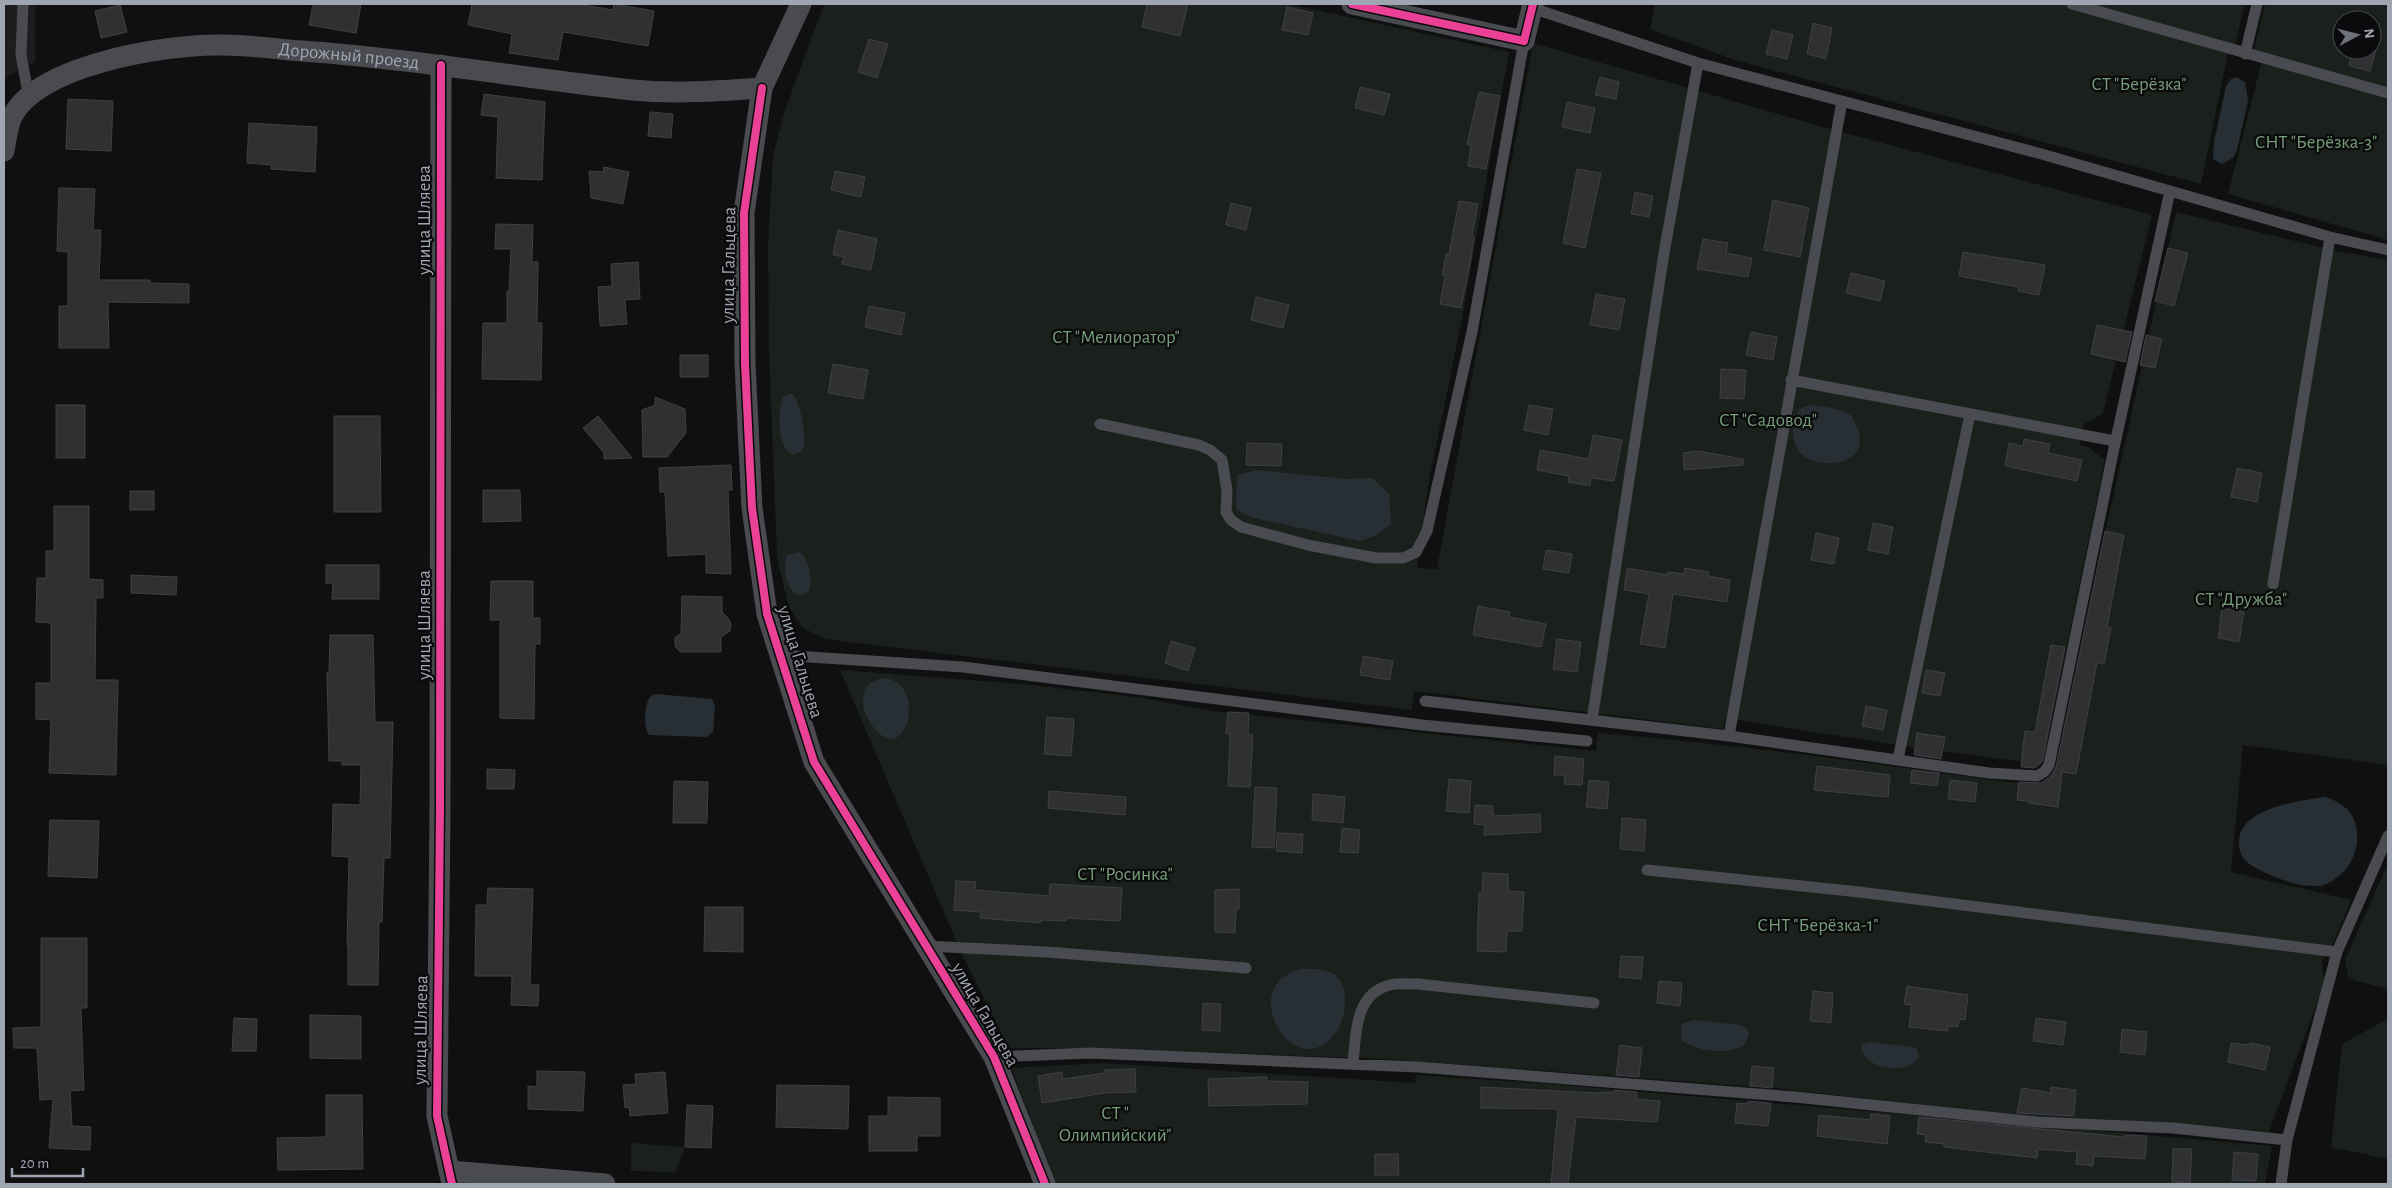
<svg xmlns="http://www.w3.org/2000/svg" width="2392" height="1188" viewBox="0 0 2392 1188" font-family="'Alegreya Sans',sans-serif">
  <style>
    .built { fill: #1d1d1f }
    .green { fill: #1a201b; fill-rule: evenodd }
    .water { fill: #272f35 }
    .building { fill: #303033; stroke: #3e4044 }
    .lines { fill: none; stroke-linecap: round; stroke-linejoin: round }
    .lane { stroke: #4a4b50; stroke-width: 11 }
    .street { stroke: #4a4b50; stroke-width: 21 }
    .cycleway-casing { stroke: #0b0a0c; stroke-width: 11 }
    .cycleway { stroke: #ea4096; stroke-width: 8 }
    .labels { text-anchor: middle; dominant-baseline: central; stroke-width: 4.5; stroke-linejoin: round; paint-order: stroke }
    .street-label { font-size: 19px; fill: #a0a5b2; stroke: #0b0a0c }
    .park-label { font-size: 19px; fill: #779e7a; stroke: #0b0a0c }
  </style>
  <rect width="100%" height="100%" fill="#101010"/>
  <path class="built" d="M 4,4 L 35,4 L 35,62 L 9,75 L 4,80 Z"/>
  <path class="green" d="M 824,4 L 1288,4 L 1509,52 L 1463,313 L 1428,486 L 1417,568 L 1437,569 L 1533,43 L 1823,127 L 2152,215 L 2103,413 L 2083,425 L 2080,445 L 2088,447 L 2105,460 L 2049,733 L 2046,760 L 2040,764 L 1909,747 L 1739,720 L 1726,716 L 1723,729 L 1414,691 L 1412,710 L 824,639 L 802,627 L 788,605 L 777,557 L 769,350 L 768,246 L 773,156 L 784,113 Z
    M 1655,4 L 2245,4 L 2235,44 L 2230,43 L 2201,184 L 1735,60 L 1650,29 Z
    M 2265,4 L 2388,4 L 2388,240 L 2228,194 L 2264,53 L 2254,49 ZM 2342,20 L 2372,20 L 2372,50 L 2342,50 Z
    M 2176,212 L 2337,251 L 2388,260 L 2388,765 L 2243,745 L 2231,872 L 2351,900 L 2334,941 L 2322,961 L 2324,984 L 2269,1132 L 2107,1119 L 2033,1117 L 1772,1088 L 1386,1059 L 1085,1048 L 1009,1048 L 961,952 L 840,670 L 1022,684 L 1136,697 L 1214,711 L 1596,751 L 1598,733 C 1752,745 1905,769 2057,788 L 2097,569 Z
    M 2388,863 L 2388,989 L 2349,979 L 2345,960 Z
    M 2388,1019 L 2388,1159 L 2331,1147 L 2342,1044 Z
    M 1102,1063 L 1415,1083 L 1416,1075 L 1551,1084 L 2272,1146 L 2265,1184 L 1056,1184 L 1011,1068 Z
    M 631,1143 L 685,1147 L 676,1172 L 631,1171 Z"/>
  <path class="water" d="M 2236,77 L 2245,82 L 2248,101 L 2237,150 L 2233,158 L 2222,164 L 2213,159 L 2214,142 L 2226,86 L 2231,79 Z
    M 788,394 L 793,394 C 801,403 808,441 802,451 L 793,455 C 777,448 777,412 783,397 Z
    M 1813,405 C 1824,407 1838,408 1847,413 C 1852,415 1854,420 1856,425 C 1875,463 1822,474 1799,452 C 1791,440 1791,419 1801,408 Z
    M 1256,470 L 1347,479 L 1372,478 L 1389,494 L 1391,524 L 1375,536 L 1360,541 L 1254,518 L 1236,510 L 1237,475 Z
    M 800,552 C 809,560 814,581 808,592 L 800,596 C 786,592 782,567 787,555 Z
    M 885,678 C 919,683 913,736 892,739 C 873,741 841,683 885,678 Z
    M 656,694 L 712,699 L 715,707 L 713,732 L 706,737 L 649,735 C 643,726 644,704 651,696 Z
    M 2325,797 C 2331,799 2337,801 2342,805 C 2365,821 2360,859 2340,875 C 2334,880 2327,885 2320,886 C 2302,887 2283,881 2268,874 C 2253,866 2240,863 2239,844 C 2237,808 2298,801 2325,797 Z
    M 1302,969 C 1311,969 1324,968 1332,973 C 1350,982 1347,1015 1338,1029 C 1298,1093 1231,985 1302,969 Z
    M 1693,1020 L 1741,1025 L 1747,1028 L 1749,1034 L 1745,1044 C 1730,1056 1697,1051 1682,1041 L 1681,1030 L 1682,1024 Z
    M 1869,1042 L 1913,1047 L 1917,1049 L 1919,1057 C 1907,1076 1862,1070 1861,1045 Z"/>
  <path class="building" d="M 313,4 L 361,4 L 356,33 L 309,25 Z
    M 472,4 L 578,4 L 613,10 L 614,4 L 654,11 L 648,46 L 563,32 L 558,60 L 509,53 L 512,34 L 468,25 Z
    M 1147,4 L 1188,4 L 1180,36 L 1142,27 Z
    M 120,5 L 127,32 L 101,38 L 95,11 Z
    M 1287,7 L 1313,13 L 1308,35 L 1282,30 Z
    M 1813,23 L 1832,28 L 1826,59 L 1807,54 Z
    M 1772,30 L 1793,35 L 1787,59 L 1766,54 Z
    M 869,39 L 888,44 L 877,78 L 858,72 Z
    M 2352,50 L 2376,50 L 2370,71 L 2349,66 Z
    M 1600,77 L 1619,82 L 1616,99 L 1595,95 Z
    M 1360,87 L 1390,94 L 1384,115 L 1355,108 Z
    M 1479,92 L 1500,96 L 1486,169 L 1468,166 L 1471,145 L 1467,144 Z
    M 484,94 L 545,102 L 542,180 L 496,178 L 498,117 L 481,115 Z
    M 68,99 L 113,101 L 111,151 L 66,149 Z
    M 1567,102 L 1595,108 L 1590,133 L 1562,127 Z
    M 650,112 L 673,114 L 671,138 L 648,136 Z
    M 249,123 L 317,127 L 315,172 L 271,169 L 271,165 L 247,163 Z
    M 604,167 L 629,172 L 623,204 L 591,198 L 589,171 L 603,172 Z
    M 1577,169 L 1601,173 L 1585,248 L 1563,243 Z
    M 835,171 L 865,177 L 861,197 L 831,190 Z
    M 59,188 L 95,189 L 93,230 L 101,230 L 99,280 L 150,280 L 150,283 L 189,284 L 189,303 L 108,302 L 109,348 L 59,348 L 59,306 L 68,306 L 68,252 L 57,251 Z
    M 1635,192 L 1653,196 L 1649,217 L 1631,214 Z
    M 1773,200 L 1809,208 L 1800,257 L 1764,250 Z
    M 1459,201 L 1478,204 L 1472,237 L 1474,237 L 1471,258 L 1461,308 L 1440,304 L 1445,276 L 1442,275 L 1446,254 L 1449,254 Z
    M 1231,203 L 1251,208 L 1246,230 L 1226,225 Z
    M 496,224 L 533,225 L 532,262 L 538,262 L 537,323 L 542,323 L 541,380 L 482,379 L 483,323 L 507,323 L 507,291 L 509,291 L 511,249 L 495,249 Z
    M 838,230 L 877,239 L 871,270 L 842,264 L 844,257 L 833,255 Z
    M 1703,239 L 1728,243 L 1726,253 L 1752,258 L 1748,277 L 1697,269 Z
    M 2168,248 L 2188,253 L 2174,306 L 2155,301 Z
    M 1963,252 L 2045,265 L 2039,295 L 2018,291 L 2018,287 L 1959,276 Z
    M 638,262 L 640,299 L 625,300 L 627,324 L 600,326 L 598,287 L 612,286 L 611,264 Z
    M 1851,273 L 1885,281 L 1880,301 L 1846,293 Z
    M 1596,294 L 1625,299 L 1619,330 L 1590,325 Z
    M 1256,297 L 1289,305 L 1283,328 L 1251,320 Z
    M 869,306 L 905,313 L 901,335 L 865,327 Z
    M 2097,325 L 2132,332 L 2125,362 L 2091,354 Z
    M 1751,332 L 1777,337 L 1773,360 L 1746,355 Z
    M 2146,335 L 2162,339 L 2155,368 L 2140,365 Z
    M 680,355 L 708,355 L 708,377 L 680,377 Z
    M 833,364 L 868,370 L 863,399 L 828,393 Z
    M 1721,369 L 1746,370 L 1744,399 L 1720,398 Z
    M 655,397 L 685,409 L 686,433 L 667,457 L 643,457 L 642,410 L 655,405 Z
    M 56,405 L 85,405 L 85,458 L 56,458 Z
    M 1529,405 L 1553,409 L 1548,435 L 1524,430 Z
    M 334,416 L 380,416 L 381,512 L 334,512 Z
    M 598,416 L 632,458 L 604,459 L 604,453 L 583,428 Z
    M 1593,435 L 1622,440 L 1614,481 L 1591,478 L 1590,486 L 1568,482 L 1569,476 L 1537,470 L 1540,450 L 1589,459 Z
    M 2024,439 L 2050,444 L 2048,453 L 2082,460 L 2077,481 L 2005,466 L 2009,443 L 2023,446 Z
    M 1247,443 L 1282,444 L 1281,466 L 1246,465 Z
    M 1698,451 L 1743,459 L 1743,465 L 1684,470 L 1683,453 Z
    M 731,465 L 732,490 L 728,490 L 731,574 L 706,573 L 706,554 L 668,556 L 665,492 L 660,492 L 659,468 Z
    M 2237,468 L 2262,473 L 2257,502 L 2231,497 Z
    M 483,490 L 520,490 L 521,521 L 483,522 Z
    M 130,491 L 154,491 L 154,510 L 130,510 Z
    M 54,506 L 89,506 L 89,579 L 103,580 L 103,598 L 96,598 L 95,680 L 118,680 L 116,775 L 49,773 L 51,720 L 36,719 L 36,683 L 51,683 L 51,623 L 36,622 L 37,578 L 46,578 L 46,551 L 54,551 Z
    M 1873,523 L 1893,527 L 1888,554 L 1868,550 Z
    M 2105,531 L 2124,535 L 2107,627 L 2111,628 L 2104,664 L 2097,662 L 2076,774 L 2062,772 L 2058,807 L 2029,803 L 2029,801 L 2017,800 L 2019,782 L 2041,783 L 2050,777 L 2056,767 Z
    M 1816,533 L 1839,538 L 1834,564 L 1811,560 Z
    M 1546,550 L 1572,554 L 1569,573 L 1543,569 Z
    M 326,565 L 379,565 L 379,599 L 332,599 L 333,583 L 326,583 Z
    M 1627,568 L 1668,575 L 1668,572 L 1684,574 L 1685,568 L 1709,572 L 1708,576 L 1730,580 L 1727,602 L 1673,594 L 1665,648 L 1640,644 L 1649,594 L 1624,590 Z
    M 131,575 L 177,577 L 176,595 L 131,593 Z
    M 491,581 L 533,581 L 533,618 L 540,618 L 540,644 L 535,644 L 534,719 L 500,718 L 500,620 L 490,620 Z
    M 682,596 L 722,597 L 722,612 L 729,619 L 731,625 L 730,631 L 721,637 L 721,652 L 680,652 L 675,646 L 675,638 L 681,633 Z
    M 1478,606 L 1510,612 L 1509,617 L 1546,624 L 1541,647 L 1473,635 Z
    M 2222,608 L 2244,612 L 2239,642 L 2218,638 Z
    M 330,635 L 373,635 L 375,722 L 393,722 L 390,858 L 384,858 L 382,922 L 379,922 L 378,985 L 348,985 L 348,945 L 347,945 L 349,857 L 332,856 L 333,804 L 360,805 L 361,765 L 342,765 L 342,761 L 329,761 L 327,672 L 329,672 Z
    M 1557,639 L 1581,642 L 1577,672 L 1553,669 Z
    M 1171,641 L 1195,648 L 1188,671 L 1165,663 Z
    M 2051,645 L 2065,647 L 2042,762 L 2035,768 L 2021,767 L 2025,731 L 2035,732 Z
    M 1363,656 L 1393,661 L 1390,680 L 1360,675 Z
    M 1926,670 L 1945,673 L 1940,696 L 1922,693 Z
    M 1866,706 L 1887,710 L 1883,730 L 1862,726 Z
    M 1228,712 L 1249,713 L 1248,734 L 1253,735 L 1250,787 L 1228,786 L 1230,734 L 1226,734 Z
    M 1047,717 L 1074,719 L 1071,756 L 1044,754 Z
    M 1917,733 L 1945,737 L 1941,759 L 1914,755 Z
    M 1555,756 L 1584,759 L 1582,785 L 1564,784 L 1565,775 L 1554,775 Z
    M 1817,766 L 1890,775 L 1888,797 L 1814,790 Z
    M 487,769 L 515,770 L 514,789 L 487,789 Z
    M 1912,770 L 1939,773 L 1937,786 L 1910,783 Z
    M 1449,779 L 1471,781 L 1469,813 L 1446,811 Z
    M 1589,780 L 1609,782 L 1607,809 L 1586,807 Z
    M 1950,780 L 1977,783 L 1975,802 L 1948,799 Z
    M 674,781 L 708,782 L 707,823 L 673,823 Z
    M 1255,787 L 1277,788 L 1274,848 L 1252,847 Z
    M 1049,791 L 1126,797 L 1125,815 L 1048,808 Z
    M 1313,794 L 1345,797 L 1343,823 L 1312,820 Z
    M 1475,805 L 1493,806 L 1493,816 L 1540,814 L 1541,832 L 1484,835 L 1485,825 L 1474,824 Z
    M 1622,818 L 1646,820 L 1644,851 L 1620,849 Z
    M 50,820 L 99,821 L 97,878 L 48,876 Z
    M 1342,828 L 1360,830 L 1358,853 L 1340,852 Z
    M 1277,833 L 1303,834 L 1302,853 L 1276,851 Z
    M 1483,873 L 1508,874 L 1508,891 L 1524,892 L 1522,931 L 1507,931 L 1506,952 L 1477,951 L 1479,893 L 1482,894 Z
    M 956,881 L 976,882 L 975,890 L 1049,896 L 1050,884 L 1122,888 L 1120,921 L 1066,918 L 1066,921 L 1041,920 L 1040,923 L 980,918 L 981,912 L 954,910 Z
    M 488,888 L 533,889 L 530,985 L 539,985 L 538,1006 L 511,1005 L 512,976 L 475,976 L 476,905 L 487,905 Z
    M 1239,889 L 1239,909 L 1236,909 L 1235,933 L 1215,932 L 1215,890 Z
    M 705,907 L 743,907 L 743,952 L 704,951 Z
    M 41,938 L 87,938 L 87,1008 L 81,1008 L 84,1090 L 70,1091 L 72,1126 L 91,1127 L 90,1150 L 49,1148 L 53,1099 L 40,1100 L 37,1048 L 14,1048 L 13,1028 L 41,1027 Z
    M 1621,956 L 1643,957 L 1641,979 L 1619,977 Z
    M 1659,981 L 1682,983 L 1680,1006 L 1657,1003 Z
    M 1907,986 L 1968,995 L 1965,1020 L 1959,1019 L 1958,1027 L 1948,1026 L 1948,1031 L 1909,1027 L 1912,1005 L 1904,1004 Z
    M 1813,991 L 1833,993 L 1831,1023 L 1810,1021 Z
    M 1203,1003 L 1221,1004 L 1220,1031 L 1202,1030 Z
    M 310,1015 L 361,1016 L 361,1059 L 310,1058 Z
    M 234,1018 L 257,1019 L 256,1051 L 232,1051 Z
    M 2036,1018 L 2066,1022 L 2063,1045 L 2033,1041 Z
    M 2122,1029 L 2147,1032 L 2145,1055 L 2120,1052 Z
    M 2231,1043 L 2249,1045 L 2250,1043 L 2270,1047 L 2265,1070 L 2228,1062 Z
    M 1620,1045 L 1642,1048 L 1639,1077 L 1616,1075 Z
    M 1752,1066 L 1774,1068 L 1772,1088 L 1750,1086 Z
    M 1135,1069 L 1136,1092 L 1105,1093 L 1042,1103 L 1038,1076 L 1062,1072 L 1063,1079 L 1105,1073 L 1105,1070 Z
    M 537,1071 L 585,1072 L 583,1111 L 528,1109 L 528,1086 L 537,1087 Z
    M 665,1072 L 668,1113 L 630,1116 L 629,1107 L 625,1108 L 623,1085 L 636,1084 L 635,1074 Z
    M 1267,1077 L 1266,1081 L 1308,1082 L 1307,1104 L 1209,1106 L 1208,1079 Z
    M 777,1085 L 849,1086 L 848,1129 L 776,1127 Z
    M 1481,1087 L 1597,1093 L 1614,1092 L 1614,1090 L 1637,1092 L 1636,1099 L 1660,1101 L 1657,1122 L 1576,1117 L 1568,1184 L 1551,1184 L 1558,1109 L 1481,1108 Z
    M 2051,1087 L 2076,1090 L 2074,1116 L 2017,1113 L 2022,1088 L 2051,1093 Z
    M 326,1095 L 362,1095 L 363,1169 L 278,1170 L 277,1138 L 326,1137 Z
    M 888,1097 L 940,1098 L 940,1136 L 917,1136 L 917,1151 L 869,1151 L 869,1116 L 888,1116 Z
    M 1748,1101 L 1771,1103 L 1768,1126 L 1735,1123 L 1737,1103 L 1748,1104 Z
    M 687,1105 L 713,1106 L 711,1148 L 685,1147 Z
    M 1871,1114 L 1890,1116 L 1887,1144 L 1817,1136 L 1819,1115 L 1870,1120 Z
    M 1919,1117 L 2124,1137 L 2124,1135 L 2147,1136 L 2145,1159 L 2094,1156 L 2093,1166 L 2076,1164 L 2077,1152 L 2038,1149 L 2037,1158 L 1944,1147 L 1944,1144 L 1925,1142 L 1926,1135 L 1917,1134 Z
    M 2173,1149 L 2192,1149 L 2190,1183 L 2172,1182 Z
    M 2234,1152 L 2258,1154 L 2256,1181 L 2232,1180 Z
    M 1375,1154 L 1398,1154 L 1399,1175 L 1375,1175 Z"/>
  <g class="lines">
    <path class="lane" d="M 23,4 L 21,55 L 29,98
      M 2072,4 L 2388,93
      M 1532,8 L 1698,63 L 2038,153 L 2330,237 L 2388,250
      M 2245,54 L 2257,4
      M 1791,380 L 2115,441
      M 1100,424 L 1199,445 L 1210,450 L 1222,460 L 1227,491 L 1226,512 L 1231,520 L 1241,527 L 1308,545 L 1376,558 L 1403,558 L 1416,552 L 1427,531 L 1472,332 L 1524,41
      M 2273,584 L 2330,237
      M 779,655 L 963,667 L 1422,725 L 1587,741
      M 1425,701 L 1729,736 L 1989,773 L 2037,776 L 2044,772 L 2049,765 L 2113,453 L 2170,191
      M 1592,720 L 1664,253 L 1698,63
      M 1729,736 L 1842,101
      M 1898,759 L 1970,414
      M 1647,870 L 1859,892 L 2337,952
      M 926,946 L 1047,952 L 1246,968
      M 994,1057 L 1091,1053 L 1418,1067 L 1795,1097 L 2036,1122 L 2173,1128 L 2287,1140
      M 1353,1064 C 1356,1035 1354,994 1390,985 C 1398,983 1409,984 1418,984 L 1594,1003
      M 2281,1184 L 2287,1140 L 2337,952 L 2388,836"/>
    <g class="street">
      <path d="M 1352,4 L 1524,41 L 1533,4"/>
      <path d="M 441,65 L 440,808 L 437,1116 L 452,1184"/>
      <path d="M 762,88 L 744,213 L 745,364 L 752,508 L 767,614 L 814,762 L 994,1057 L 1045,1184"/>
      <path id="s1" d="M 4,151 C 6,141 7,129 11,119 C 34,65 165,45 217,45 C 245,44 274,49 302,51 C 413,59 522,78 632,90 C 675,94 719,91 762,88 L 801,4"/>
      <path d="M 450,1171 L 605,1184"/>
    </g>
    <defs>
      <path id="cycleway" d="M 1352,4 L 1524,41 L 1533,4
        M 441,65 L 440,808 L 437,1116 L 452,1184
        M 762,88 L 744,213 L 745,364 L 752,508 L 767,614 L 814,762 L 994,1057 L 1045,1184"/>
    </defs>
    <use href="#cycleway" class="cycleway-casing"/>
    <use href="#cycleway" class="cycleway"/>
  </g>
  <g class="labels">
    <g class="street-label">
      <text stroke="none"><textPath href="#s1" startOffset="392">Дорожный проезд</textPath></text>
      <text transform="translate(424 220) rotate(-90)">улица Шляева</text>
      <text transform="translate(729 265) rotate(-89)">улица Гальцева</text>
      <text transform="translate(424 625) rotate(-90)">улица Шляева</text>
      <text transform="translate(800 662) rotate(73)">улица Гальцева</text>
      <text transform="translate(985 1015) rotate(60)">улица Гальцева</text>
      <text transform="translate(421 1030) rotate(-89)">улица Шляева</text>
    </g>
    <g class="park-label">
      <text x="2139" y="84">СТ "Берёзка"</text>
      <text x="2316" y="142">СНТ "Берёзка-3"</text>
      <text x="1116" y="337">СТ "Мелиоратор"</text>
      <text x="1768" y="420">СТ "Садовод"</text>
      <text x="2241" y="599">СТ "Дружба"</text>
      <text x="1125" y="874">СТ "Росинка"</text>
      <text x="1818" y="925">СНТ "Берёзка-1"</text>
      <text x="1115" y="1113">СТ "<tspan x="1115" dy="22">Олимпийский"</tspan></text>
    </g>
  </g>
  <rect width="2392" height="1188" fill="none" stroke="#a0a5b2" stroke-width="10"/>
  <g transform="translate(2357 35) rotate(83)"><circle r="24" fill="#0b0a0c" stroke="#47484e"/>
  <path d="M0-4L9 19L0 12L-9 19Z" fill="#6e7179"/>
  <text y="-8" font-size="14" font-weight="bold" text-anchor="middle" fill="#a0a5b2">N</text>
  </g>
  <path d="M12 1168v8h71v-8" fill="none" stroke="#a0a5b2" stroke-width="2.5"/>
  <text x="20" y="1168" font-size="15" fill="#a0a5b2" stroke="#0b0a0c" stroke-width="4" paint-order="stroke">20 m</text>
</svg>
